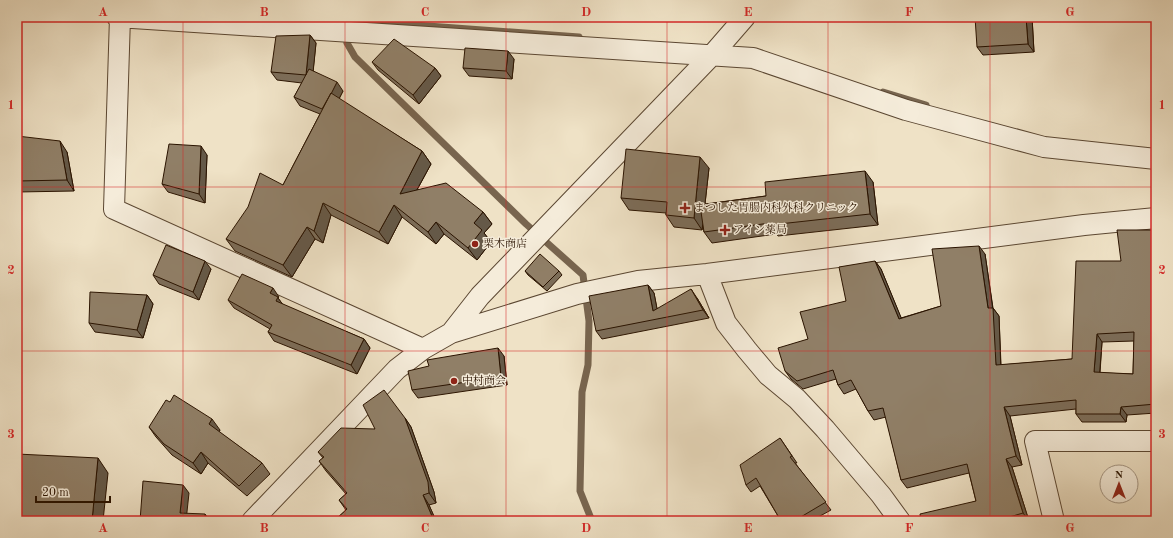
<svg xmlns="http://www.w3.org/2000/svg" width="1173" height="538" viewBox="0 0 1173 538" font-family="'Old Standard TT','Noto Serif JP',serif">
  <style>
    .lines { fill: none; stroke-linecap: round; stroke-linejoin: round }
    .stream { stroke: #78654f; stroke-width: 7 }
    .minor-casing { stroke: #5b4732; stroke-width: 22 }
    .minor { stroke: #f5ecda; stroke-width: 20 }
    .wall { fill: #7c6d59; stroke: #2a1300; fill-rule: evenodd }
    .shaded-wall { fill: #655948; stroke: #2a1300 }
    .building { fill: #907f67; stroke: #2a1300; fill-rule: evenodd }
    .grid { fill: none; stroke: #d62828; stroke-width: 1; stroke-opacity: 0.55 }
    .poi-dot { fill: #8f2418; stroke: #f5ecda; stroke-width: 1.5 }
    .labels { text-anchor: middle; dominant-baseline: central; stroke-width: 3; stroke-linejoin: round; paint-order: stroke }
    .poi-label { font-size: 11px; fill: #2a1300; stroke: #f5ecda; text-anchor: start }
    .neatline { fill: none; stroke: #d62828; stroke-width: 1.5 }
    .grid-label { font-size: 13px; text-anchor: middle; font-weight: bold; fill: #d62828 }
  </style>
  <rect width="100%" height="100%" fill="#efe2c6"/>
  <filter id="stains"><feTurbulence type="fractalNoise" baseFrequency=".005" numOctaves="4"/><feColorMatrix values="0 0 0 0 .2 0 0 0 0 .09 0 0 0 0 .02 0 0 0 .5 -.17"/></filter>
  <radialGradient id="worn" r=".72"><stop offset=".6" stop-color="#630" stop-opacity="0"/><stop offset="1" stop-color="#630" stop-opacity=".3"/></radialGradient>
  <g class="lines">
    <path class="stream" d="M 310,17 L 332,19 L 334,21
      M 332,19 L 579,37
      M 347,43 L 355,57 L 526,224 L 583,275 L 589,321 L 588,365 L 582,392 L 580,491 L 592,521
      M 883,92 L 926,105"/>
    <defs>
      <path id="minor" d="M 117,17 L 753,58 L 906,110 L 1044,147 L 1156,159
        M 120,17 L 114,209 L 423,349
        M 707,274 L 726,323 L 747,350 L 768,375 L 797,399 L 825,429 L 881,495 L 900,521
        M 451,333 L 480,296 L 712,55 L 745,17
        M 252,521 L 397,369 L 423,349 L 451,333 L 577,294 L 638,281 L 707,274 L 1084,225 L 1156,218
        M 1054,521 L 1035,441 L 1156,441"/>
    </defs>
    <use href="#minor" class="minor-casing"/>
    <use href="#minor" class="minor"/>
  </g>
  <path class="wall" d="M 1032,17 L 1034,52 L 983,55 L 977,47 Z
    M 310,35 L 316,43 L 313,71 L 343,91 L 339,99 L 422,151 L 431,164 L 417,190 L 483,212 L 492,224 L 484,233 L 491,242 L 477,260 L 444,234 L 436,244 L 402,217 L 388,244 L 331,215 L 323,243 L 315,239 L 292,277 L 235,251 L 226,239 L 283,185 L 320,114 L 300,106 L 294,97 L 302,83 L 277,80 L 271,72 Z
    M 514,59 L 512,79 L 469,76 L 463,68 Z
    M 372,62 L 435,68 L 441,76 L 419,104 L 378,70 Z
    M 17,136 L 67,152 L 74,191 L 17,192 Z
    M 207,155 L 205,203 L 168,192 L 162,184 Z
    M 709,168 L 705,204 L 873,182 L 878,225 L 778,236 L 776,234 L 712,243 L 704,232 L 703,225 L 702,230 L 674,227 L 666,215 L 666,213 L 629,210 L 621,198 Z
    M 1156,230 L 1156,413 L 1127,415 L 1126,422 L 1082,422 L 1076,414 L 1076,409 L 1010,416 L 1022,465 L 1012,467 L 1029,521 L 921,521 L 976,501 L 969,473 L 907,488 L 901,480 L 886,417 L 874,420 L 868,411 L 856,389 L 844,394 L 838,385 L 836,379 L 803,389 L 791,379 L 785,371 L 808,339 L 846,301 L 875,261 L 881,269 L 901,318 L 941,306 L 985,254 L 993,308 L 999,316 L 1001,365 L 1072,359 L 1121,261 ZM 1134,341 L 1133,374 L 1100,373 L 1102,342 Z
    M 211,269 L 199,300 L 159,284 L 153,275 Z
    M 525,271 L 559,271 L 562,275 L 547,291 L 528,275 Z
    M 648,285 L 654,293 L 657,309 L 697,298 L 709,318 L 602,339 L 596,331 Z
    M 147,295 L 153,304 L 143,338 L 95,332 L 89,323 Z
    M 279,297 L 278,298 L 283,305 L 364,339 L 370,348 L 357,374 L 274,341 L 268,332 L 270,329 L 234,308 L 228,300 Z
    M 504,356 L 507,385 L 418,398 L 412,390 Z
    M 405,418 L 411,427 L 434,492 L 436,503 L 429,505 L 436,521 L 334,521 L 346,510 L 339,500 L 346,494 L 326,471 L 319,461 L 323,458 L 318,452 L 375,429 Z
    M 149,427 L 220,430 L 219,432 L 262,463 L 270,474 L 247,496 L 208,463 L 201,474 L 172,455 L 156,437 Z
    M 780,438 L 797,463 L 795,463 L 831,510 L 811,521 L 781,521 L 760,486 L 751,492 L 746,485 Z"/>
  <path class="shaded-wall" d="M 1026,17 L 1032,17 L 1034,52 L 1028,44 Z
    M 310,35 L 316,43 L 312,83 L 306,75 Z
    M 508,51 L 514,59 L 512,79 L 506,71 Z
    M 435,68 L 441,76 L 419,104 L 413,95 Z
    M 337,82 L 343,91 L 329,118 L 323,109 Z
    M 60,141 L 67,152 L 74,191 L 67,180 Z
    M 201,146 L 207,155 L 205,203 L 199,194 Z
    M 422,151 L 431,164 L 408,206 L 400,194 Z
    M 700,157 L 709,168 L 702,230 L 694,218 Z
    M 865,171 L 873,182 L 878,225 L 870,214 Z
    M 323,203 L 331,215 L 323,243 L 314,231 Z
    M 394,205 L 402,217 L 388,244 L 379,232 Z
    M 483,212 L 492,224 L 484,233 L 491,242 L 477,260 L 468,248 L 474,223 Z
    M 436,222 L 444,234 L 436,244 L 428,232 Z
    M 307,227 L 315,239 L 292,277 L 283,265 Z
    M 979,246 L 985,254 L 993,310 L 993,308 L 999,316 L 1001,373 L 996,365 L 988,308 Z
    M 205,261 L 211,269 L 199,300 L 193,292 Z
    M 875,261 L 881,269 L 905,327 L 899,319 Z
    M 648,285 L 654,293 L 659,319 L 653,311 Z
    M 273,288 L 279,297 L 278,298 L 284,306 L 282,310 L 270,293 Z
    M 691,289 L 697,298 L 709,318 L 703,310 Z
    M 147,295 L 153,304 L 143,338 L 137,330 Z
    M 1097,334 L 1102,342 L 1099,381 L 1094,372 Z
    M 364,339 L 370,348 L 357,374 L 351,365 Z
    M 498,348 L 504,356 L 507,385 L 501,377 Z
    M 1004,407 L 1010,416 L 1022,465 L 1016,456 Z
    M 1121,407 L 1127,415 L 1126,422 L 1120,414 Z
    M 405,418 L 411,427 L 434,492 L 436,503 L 429,493 Z
    M 212,419 L 220,430 L 217,435 L 209,424 Z
    M 201,452 L 208,463 L 201,474 L 193,463 Z
    M 98,458 L 108,473 L 103,521 L 92,521 Z
    M 1006,459 L 1012,467 L 1029,521 L 1023,513 Z
    M 183,485 L 189,493 L 186,521 L 180,513 Z
    M 423,495 L 429,505 L 436,521 L 434,521 Z
    M 205,514 L 210,521 L 205,521 Z"/>
  <path class="building" d="M 975,17 L 1026,17 L 1028,44 L 977,47 Z
    M 310,35 L 306,75 L 271,72 L 276,36 Z
    M 394,39 L 435,68 L 413,95 L 372,62 Z
    M 465,48 L 508,51 L 506,71 L 463,68 Z
    M 309,69 L 337,82 L 331,94 L 331,93 L 322,109 L 294,97 Z
    M 331,93 L 422,151 L 400,194 L 446,183 L 483,212 L 474,223 L 482,230 L 468,248 L 436,222 L 428,232 L 394,205 L 379,232 L 323,203 L 314,231 L 307,227 L 283,265 L 226,239 L 248,207 L 260,173 L 283,185 Z
    M 17,136 L 60,141 L 67,180 L 17,181 Z
    M 169,144 L 201,146 L 199,194 L 162,184 Z
    M 626,149 L 700,157 L 694,218 L 666,215 L 667,202 L 621,198 Z
    M 865,171 L 870,214 L 770,225 L 770,223 L 704,232 L 700,205 L 766,196 L 765,182 Z
    M 1117,230 L 1156,230 L 1156,404 L 1121,407 L 1120,414 L 1076,414 L 1076,400 L 1004,407 L 1016,456 L 1006,459 L 1023,513 L 996,521 L 921,521 L 920,514 L 976,501 L 967,464 L 901,480 L 883,408 L 868,411 L 851,380 L 838,385 L 833,370 L 797,381 L 785,371 L 778,348 L 808,339 L 800,312 L 846,301 L 839,267 L 875,261 L 899,319 L 941,306 L 932,249 L 979,246 L 988,308 L 993,308 L 996,365 L 1072,359 L 1076,261 L 1121,261 ZM 1134,332 L 1133,374 L 1094,372 L 1097,334 Z
    M 166,245 L 205,261 L 193,292 L 153,275 Z
    M 540,254 L 559,271 L 543,287 L 525,271 Z
    M 242,274 L 273,288 L 270,293 L 278,297 L 276,301 L 364,339 L 351,365 L 268,332 L 272,325 L 228,300 Z
    M 648,285 L 653,311 L 691,289 L 703,310 L 596,331 L 589,296 Z
    M 90,292 L 147,295 L 137,330 L 89,323 Z
    M 498,348 L 501,377 L 412,390 L 408,371 L 429,366 L 427,360 Z
    M 384,390 L 405,418 L 428,482 L 429,493 L 423,495 L 434,521 L 380,521 L 379,520 L 378,521 L 334,521 L 347,509 L 339,500 L 347,493 L 319,461 L 324,457 L 318,452 L 341,428 L 375,429 L 363,405 Z
    M 174,395 L 212,419 L 209,424 L 262,463 L 239,486 L 201,452 L 193,463 L 164,444 L 149,427 L 166,400 L 170,402 Z
    M 780,438 L 792,456 L 790,457 L 826,502 L 794,521 L 781,521 L 756,478 L 746,485 L 740,465 Z
    M 17,454 L 98,458 L 92,521 L 17,521 Z
    M 143,481 L 183,485 L 180,513 L 205,514 L 205,521 L 140,521 Z"/>
  <path class="grid" d="M 183,17 L 183,521M 345,17 L 345,521M 506,17 L 506,521M 667,17 L 667,521M 828,17 L 828,521M 990,17 L 990,521M 17,187 L 1156,187M 17,351 L 1156,351"/>
  <g class="poi-dot">
    <path d="M683 202h4v4h4v4h-4v4h-4v-4h-4v-4h4z"/>
    <path d="M723 224h4v4h4v4h-4v4h-4v-4h-4v-4h4z"/>
    <circle cx="475" cy="244" r="4"/>
    <circle cx="454" cy="381" r="4"/>
  </g>
  <g class="labels">
    <g class="poi-label">
      <text x="694" y="208">まつした胃腸内科外科クリニック</text>
      <text x="733" y="230">アイン薬局</text>
      <text x="483" y="244">栗木商店</text>
      <text x="462" y="381">中村商会</text>
    </g>
  </g>
  <rect width="1173" height="538" fill="none" stroke="#efe2c6" stroke-width="44"/>
  <g transform="translate(1119 484)"><circle r="19" fill="#f5ecda" stroke="#a49583"/>
  <path d="M0-3L7 15L0 10L-7 15Z" fill="#8f2418"/>
  <text y="-6" font-size="11" font-weight="bold" text-anchor="middle" fill="#2a1300">N</text>
  </g>
  <path d="M36 496v6h74v-6" fill="none" stroke="#2a1300" stroke-width="2"/>
  <text x="42" y="496" font-size="12" fill="#2a1300" stroke="#f5ecda" stroke-width="3" paint-order="stroke">20 m</text>
  <rect x="22" y="22" width="1129" height="494" class="neatline"/>
  <g class="grid-label">
    <text x="103" y="16">A</text>
    <text x="264" y="16">B</text>
    <text x="425" y="16">C</text>
    <text x="586" y="16">D</text>
    <text x="748" y="16">E</text>
    <text x="909" y="16">F</text>
    <text x="1070" y="16">G</text>
    <text x="11" y="109">1</text>
    <text x="1162" y="109">1</text>
    <text x="11" y="274">2</text>
    <text x="1162" y="274">2</text>
    <text x="11" y="438">3</text>
    <text x="1162" y="438">3</text>
    <text x="103" y="532">A</text>
    <text x="264" y="532">B</text>
    <text x="425" y="532">C</text>
    <text x="586" y="532">D</text>
    <text x="748" y="532">E</text>
    <text x="909" y="532">F</text>
    <text x="1070" y="532">G</text>
  </g>
  <rect width="100%" height="100%" filter="url(#stains)"/>
  <rect width="100%" height="100%" fill="url(#worn)"/>
</svg>
